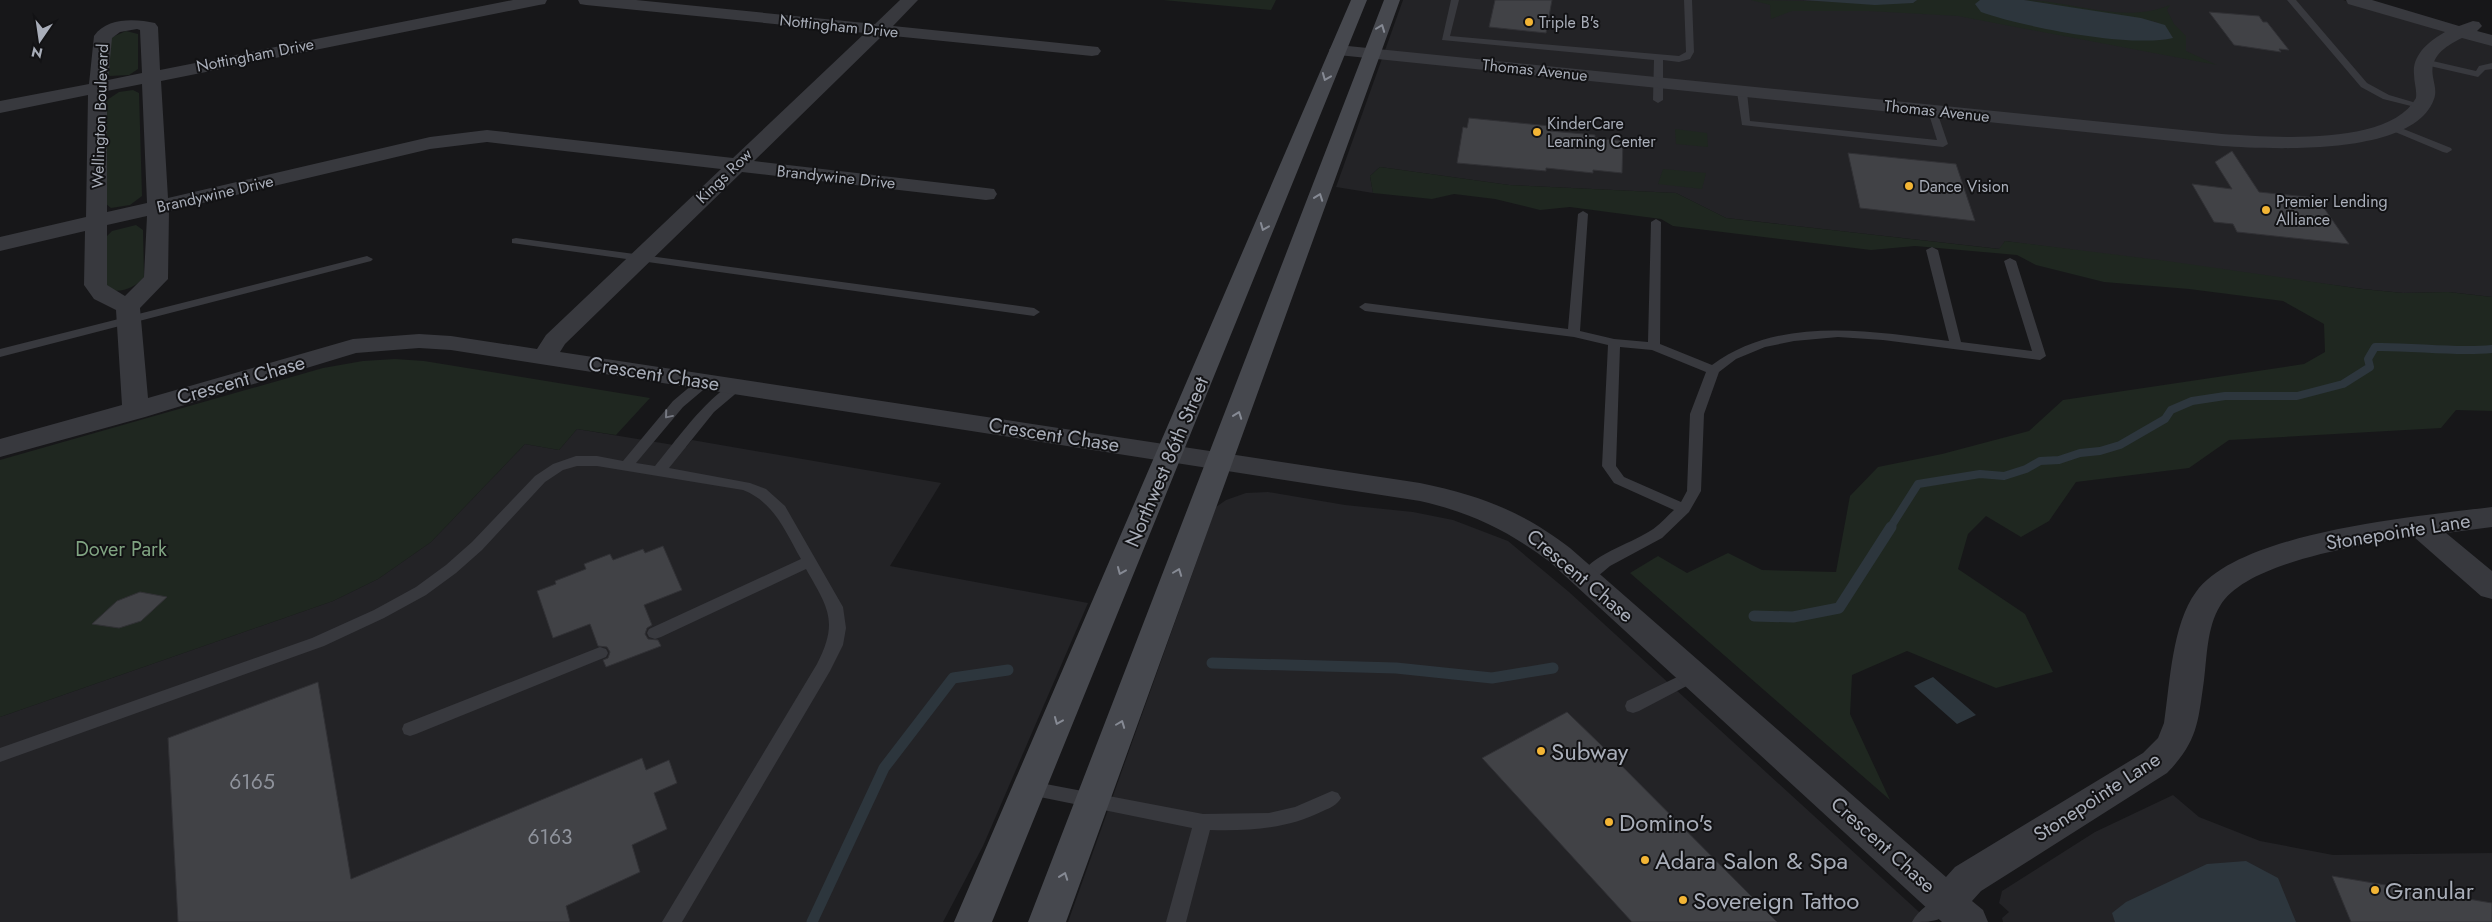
<svg xmlns="http://www.w3.org/2000/svg" width="2492" height="922" viewBox="0 0 2492 922" font-family="Jost,sans-serif">
  <style>
    .built { fill: #232326 }
    .green { fill: #1f2720 }
    .water { fill: #2d363d }
    .lines { fill: none; stroke-linecap: round; stroke-linejoin: round }
    .stream-far1 { stroke: #2d363d; stroke-width: 8 }
    .stream { stroke: #2d363d; stroke-width: 11 }
    .building { fill: #414246; stroke: #313135 }
    .lane { fill: #38393e; fill-rule: evenodd }
    .street { fill: #38393e; fill-rule: evenodd }
    .secondary { fill: #46484e; fill-rule: evenodd }
    .oneway { stroke: #868a94 }
    .oneway2 { stroke: #767982 }
    .poi-dot { fill: #f3b535; stroke: #121214; stroke-width: 2 }
    .labels { text-anchor: middle; dominant-baseline: central; stroke-width: 4; stroke-linejoin: round; paint-order: stroke }
    .far-poi-label { font-size: 16px; fill: #a9aeb9; stroke: #121214; text-anchor: start }
    .far-street-label { font-size: 16px; fill: #a9aeb9; stroke: #121214 }
    .street-label { font-size: 20px; fill: #a9aeb9; stroke: #121214 }
    .park-label { font-size: 20px; fill: #80a482; stroke: #121214 }
    .near-number-label { font-size: 21px; fill: #8f939c }
    .near-poi-label { font-size: 24px; fill: #a9aeb9; stroke: #121214; text-anchor: start }
  </style>
  <rect width="100%" height="100%" fill="#171719"/>
  <path class="built" d="M 1403,0 L 2343,0 L 2357,4 L 2492,44 L 2492,297 L 2449,292 L 2403,293 L 2363,289 L 2005,241 L 2000,249 L 1726,218 L 1676,193 L 1509,185 L 1380,167 L 1370,176 L 1373,193 L 1336,187 Z
    M 577,429 L 686,447 L 692,440 L 941,483 L 890,566 L 1088,603 L 983,846 L 943,922 L 0,922 L 0,717 L 333,601 L 378,579 L 431,542 L 525,444 L 559,450 Z
    M 1268,492 L 1345,505 L 1413,512 L 1453,520 L 1508,541 L 1569,592 L 1930,922 L 1068,922 L 1216,507 L 1226,500 L 1246,493 Z
    M 2173,795 L 2199,817 L 2260,841 L 2333,855 L 2492,853 L 2492,922 L 2003,922 L 2002,918 L 2009,912 L 1999,903 L 2002,891 L 2095,832 Z"/>
  <path class="green" d="M 1163,0 L 1276,0 L 1271,10 Z
    M 1751,0 L 1913,3 L 1917,0 L 1980,0 L 1976,4 L 2049,29 L 2148,40 L 2157,22 L 2024,0 C 2073,0 2122,25 2170,5 L 2167,10 L 2174,24 L 2186,36 L 2186,51 L 2217,65 L 1958,16 L 1869,11 L 1792,11 L 1771,19 L 1770,5 Z
    M 126,31 L 138,34 L 138,69 L 129,75 L 110,76 L 108,75 L 108,39 Z
    M 133,90 L 139,93 L 142,196 L 130,205 L 111,208 L 106,204 L 107,100 L 119,92 Z
    M 1675,129 L 1707,133 L 1708,147 L 1676,144 Z
    M 1380,167 L 1509,185 L 1676,193 L 1726,218 L 1999,249 L 2005,241 L 2167,261 L 2362,289 L 2403,293 L 2448,292 L 2492,297 L 2492,411 L 2456,410 L 2441,428 L 2229,440 L 2189,468 L 2076,482 L 2049,521 L 2021,537 L 1986,516 L 1968,534 L 1958,569 L 2025,614 L 2053,672 L 1996,688 L 1907,651 L 1852,675 L 1850,714 L 1890,800 L 1630,573 L 1658,556 L 1687,573 L 1728,553 L 1762,570 L 1836,572 L 1850,496 L 1878,467 L 1942,454 L 2029,431 L 2063,400 L 2304,364 L 2325,352 L 2324,324 L 2283,301 L 2189,289 L 2104,282 L 2036,265 L 2017,255 L 1915,246 L 1871,250 L 1673,226 L 1661,219 L 1570,207 L 1540,210 L 1495,199 L 1454,194 L 1432,199 L 1373,193 L 1370,176 Z
    M 1663,169 L 1706,173 L 1702,189 L 1658,184 Z
    M 136,225 L 143,230 L 144,277 C 135,288 120,294 107,289 L 105,238 L 112,231 Z
    M 395,359 L 424,361 L 650,398 L 616,435 L 577,429 L 559,450 L 525,444 L 431,542 L 378,579 L 333,601 L 0,717 L 0,460 L 323,368 L 363,361 Z"/>
  <path class="water" d="M 1803,0 L 1917,0 L 1913,3 L 1875,5 Z
    M 1980,0 L 2024,0 L 2141,18 L 2165,25 L 2173,38 C 2131,48 2023,27 1981,12 L 1975,4 Z
    M 1933,677 L 1976,715 L 1957,724 L 1914,686 Z
    M 2246,861 L 2278,878 L 2296,922 L 2115,922 L 2112,913 L 2126,902 L 2207,864 Z"/>
  <g class="lines">
    <path class="stream-far1" d="M 1890,528 L 1918,484 L 1980,474 L 2004,476 L 2026,469 L 2040,461 L 2059,460 L 2080,453 L 2100,451 L 2120,445 L 2165,419 L 2171,410 L 2192,401 L 2225,396 L 2297,396 L 2343,384 L 2370,367 L 2368,359 L 2375,347 C 2414,346 2453,353 2492,349"/>
    <path class="stream" d="M 1754,616 L 1793,617 L 1839,608 L 1891,527
      M 1212,663 L 1396,668 L 1492,678 L 1553,668
      M 812,922 L 884,768 L 953,678 L 1008,670"/>
  </g>
  <path class="building" d="M 1495,0 L 1552,0 L 1546,33 L 1489,27 Z
    M 2209,12 L 2259,16 L 2263,22 L 2267,22 L 2289,50 L 2279,49 L 2281,52 L 2234,45 Z
    M 1469,118 L 1550,126 L 1550,131 L 1595,135 L 1595,138 L 1623,141 L 1622,173 L 1593,170 L 1593,173 L 1546,168 L 1546,171 L 1457,163 L 1463,127 L 1467,128 Z
    M 2232,151 L 2259,192 L 2317,198 L 2349,244 L 2237,232 L 2233,224 L 2214,222 L 2192,184 L 2232,189 L 2215,162 Z
    M 1848,153 L 1956,164 L 1975,221 L 1860,208 Z
    M 663,546 L 682,590 L 644,605 L 652,625 L 647,628 L 645,634 L 648,639 L 658,640 L 661,646 L 606,667 L 603,660 L 608,658 L 610,652 L 607,647 L 598,646 L 590,624 L 553,638 L 537,591 L 556,584 L 555,581 L 586,569 L 584,564 L 610,554 L 613,560 L 643,549 L 645,553 Z
    M 140,592 L 167,597 L 141,621 L 119,628 L 92,624 L 117,601 Z
    M 318,682 L 351,879 L 642,758 L 646,770 L 669,760 L 677,783 L 654,793 L 667,829 L 632,845 L 640,872 L 566,906 L 570,922 L 178,922 L 168,738 Z
    M 1567,712 L 1600,744 L 1777,922 L 1632,922 L 1482,758 Z
    M 2332,876 L 2492,903 L 2492,922 L 2351,922 Z"/>
  <g class="lines">
    <path class="lane" d="M 1451,0 L 1459,0 L 1450,36 L 1679,56 L 1686,52 L 1684,0 L 1692,0 L 1694,52 L 1690,59 L 1679,62 L 1663,60 L 1663,100 L 1658,103 L 1653,100 L 1654,60 L 1442,40 Z
      M 2287,0 L 2296,0 L 2367,83 L 2389,95 L 2423,105 L 2423,109 L 2383,99 L 2361,87 Z
      M 2424,59 L 2476,71 L 2479,66 L 2492,63 L 2492,69 L 2485,70 L 2478,77 L 2421,64 L 2421,60 Z
      M 1742,89 L 1747,92 L 1750,121 L 1937,140 L 1928,111 L 1936,109 L 1948,144 L 1943,147 L 1742,125 L 1737,92 Z
      M 2391,124 L 2451,148 L 2452,150 L 2447,153 L 2443,152 L 2388,129 L 2386,127 Z
      M 1583,211 L 1588,214 L 1580,331 L 1614,339 L 1648,342 L 1651,222 L 1656,219 L 1661,222 L 1660,344 L 1712,365 C 1780,315 1871,331 1949,341 L 1926,250 L 1932,247 L 1938,250 L 1961,342 L 2032,351 L 2004,261 L 2010,258 L 2016,261 L 2046,356 L 2040,360 L 1883,340 L 1838,337 L 1794,341 L 1765,347 L 1736,359 L 1719,372 L 1704,414 L 1701,491 L 1689,512 L 1662,538 L 1610,566 L 1591,582 L 1581,582 L 1578,578 C 1592,554 1628,545 1650,531 C 1659,526 1666,517 1674,510 L 1614,483 L 1602,466 L 1608,345 L 1574,337 L 1365,311 L 1359,307 L 1365,303 L 1568,329 L 1578,214 ZM 1620,347 L 1652,350 L 1706,372 L 1690,414 L 1687,491 L 1681,502 L 1624,477 L 1616,466 Z
      M 516,238 L 1034,308 L 1040,312 L 1034,316 L 512,243 L 512,239 Z
      M 367,256 L 373,259 L 371,261 L 0,357 L 0,349 Z
      M 704,378 L 710,382 L 709,385 L 683,407 L 636,463 L 655,466 C 669,450 719,379 740,384 L 741,387 L 740,390 L 714,412 L 669,468 L 750,483 L 766,489 L 785,506 L 843,607 L 846,628 L 843,645 L 830,671 L 682,922 L 662,922 L 817,664 C 839,621 828,608 806,569 L 661,637 L 655,639 L 649,637 L 647,633 L 649,629 L 801,559 C 785,531 774,502 743,490 L 597,466 L 577,466 L 563,470 L 545,482 L 482,550 L 456,573 L 426,595 L 384,618 L 324,646 L 0,762 L 0,748 L 312,638 L 374,610 L 416,587 L 446,565 L 472,542 L 535,476 L 553,464 L 576,456 L 597,456 L 623,461 L 673,401 L 699,379 Z
      M 600,647 L 606,649 L 608,653 L 606,657 L 416,734 L 410,736 L 404,734 L 402,729 L 404,724 Z
      M 1694,669 L 1700,671 L 1702,675 L 1700,679 L 1639,711 L 1633,713 L 1627,711 L 1625,706 L 1627,701 Z
      M 1030,781 L 1203,814 L 1269,813 L 1295,807 L 1332,791 L 1338,793 L 1341,798 C 1337,805 1330,808 1323,811 C 1287,829 1250,831 1210,830 L 1186,922 L 1166,922 L 1192,828 L 1030,795 L 1024,793 L 1021,788 L 1024,783 Z
      M 1946,894 L 1953,897 L 1955,903 C 1947,922 1930,922 1912,922 C 1918,910 1934,899 1946,894 Z"/>
    <path class="street" d="M 513,0 L 547,0 L 545,4 L 539,5 L 161,81 L 168,198 L 430,137 L 487,130 L 733,158 L 865,33 L 586,5 L 580,4 L 578,0 L 636,0 L 875,24 L 900,0 L 918,0 L 893,26 L 1098,47 L 1101,51 L 1098,55 L 1092,56 L 883,35 L 754,161 L 986,188 L 994,189 L 997,194 L 994,199 L 986,200 L 742,172 L 565,344 L 560,352 L 1420,483 C 1481,496 1520,510 1570,548 L 1946,877 L 1955,867 L 2143,753 L 2158,738 L 2164,723 C 2170,684 2172,624 2196,592 C 2240,531 2421,516 2492,507 L 2492,527 L 2446,533 L 2492,571 L 2492,599 L 2481,596 L 2414,537 C 2366,544 2246,561 2220,606 C 2207,627 2207,656 2204,680 C 2198,722 2198,741 2167,773 L 1981,891 L 1972,901 L 1983,910 L 1988,922 L 1942,922 L 1550,562 C 1507,530 1472,513 1420,501 L 451,350 L 419,348 L 356,353 L 145,417 L 0,457 L 0,439 L 122,405 L 116,310 L 94,299 L 84,285 L 85,231 L 0,251 L 0,237 L 86,217 L 88,95 L 0,113 L 0,101 L 89,84 L 94,36 C 107,17 136,19 155,23 L 158,27 L 160,70 ZM 137,29 L 140,30 L 142,73 L 108,80 L 112,38 L 120,32 ZM 142,84 L 147,203 L 107,212 L 107,91 ZM 487,142 L 721,169 L 546,335 L 537,349 L 451,336 L 419,334 L 353,339 L 148,398 L 140,308 L 168,279 L 169,211 L 430,149 ZM 147,216 L 144,277 L 125,296 L 107,285 L 107,225 Z
      M 2346,0 L 2372,0 L 2459,26 L 2473,21 L 2479,22 L 2482,26 L 2477,31 L 2492,35 L 2492,46 L 2462,38 C 2446,46 2429,56 2433,77 C 2434,84 2437,91 2434,99 C 2414,157 2271,149 2222,146 L 1338,55 L 1332,54 L 1329,50 L 1332,46 L 1338,45 L 2222,134 C 2270,137 2389,147 2416,98 C 2417,89 2414,83 2414,74 C 2412,55 2429,41 2445,32 L 2348,4 Z"/>
    <path class="secondary" d="M 1351,0 L 1367,0 L 992,922 L 954,922 Z
      M 1384,0 L 1400,0 L 1066,922 L 1028,922 Z"/>
  </g>
  <defs><path id="oneway-chevron" d="M-2-3.5L2.5 0L-2 3.5" fill="none" stroke-width="1.6" stroke-linecap="round" stroke-linejoin="round" transform="scale(1.25)"/></defs>
  <g class="oneway">
    <use href="#oneway-chevron" transform="translate(1381 28) rotate(-69)"/>
    <use href="#oneway-chevron" transform="translate(1326 77) rotate(112)"/>
    <use href="#oneway-chevron" transform="translate(1319 197) rotate(-70)"/>
    <use href="#oneway-chevron" transform="translate(1264 227) rotate(112)"/>
    <use href="#oneway-chevron" transform="translate(1238 415) rotate(-70)"/>
    <use href="#oneway-chevron" transform="translate(1121 571) rotate(113)"/>
    <use href="#oneway-chevron" transform="translate(1178 572) rotate(-69)"/>
    <use href="#oneway-chevron" transform="translate(1058 721) rotate(113)"/>
    <use href="#oneway-chevron" transform="translate(1121 724) rotate(-69)"/>
    <use href="#oneway-chevron" transform="translate(1064 876) rotate(-70)"/>
  </g>
  <use class="oneway2" href="#oneway-chevron" transform="translate(668 415) rotate(130)"/>
  <g class="poi-dot">
    <circle cx="1529" cy="22" r="5"/>
    <circle cx="1537" cy="132" r="5"/>
    <circle cx="1909" cy="186" r="5"/>
    <circle cx="2266" cy="210" r="5"/>
    <circle cx="1541" cy="751" r="5"/>
    <circle cx="1609" cy="822" r="5"/>
    <circle cx="1645" cy="860" r="5"/>
    <circle cx="2375" cy="890" r="5"/>
    <circle cx="1683" cy="900" r="5"/>
  </g>
  <g class="labels">
    <g class="far-poi-label">
      <text x="1539" y="22">Triple B's</text>
      <text x="1547" y="123">KinderCare<tspan x="1547" dy="18">Learning Center</tspan></text>
      <text x="1919" y="186">Dance Vision</text>
      <text x="2276" y="201">Premier Lending<tspan x="2276" dy="18">Alliance</tspan></text>
    </g>
    <g class="far-street-label">
      <text transform="translate(839 26) rotate(6)">Nottingham Drive</text>
      <text transform="translate(255 55) rotate(-11)">Nottingham Drive</text>
      <text transform="translate(1535 70) rotate(6)">Thomas Avenue</text>
      <text transform="translate(1937 111) rotate(6)">Thomas Avenue</text>
      <text transform="translate(100 116) rotate(-88)">Wellington Boulevard</text>
      <text transform="translate(724 176) rotate(-44)">Kings Row</text>
      <text transform="translate(836 177) rotate(6)">Brandywine Drive</text>
      <text transform="translate(215 194) rotate(-13)">Brandywine Drive</text>
    </g>
    <g class="street-label">
      <text transform="translate(654 374) rotate(9)">Crescent Chase</text>
      <text transform="translate(241 380) rotate(-16)">Crescent Chase</text>
      <text transform="translate(1054 435) rotate(9)">Crescent Chase</text>
      <text transform="translate(1167 462) rotate(-67)">Northwest 86th Street</text>
      <text transform="translate(2398 532) rotate(-9)">Stonepointe Lane</text>
      <text transform="translate(1580 576) rotate(40)">Crescent Chase</text>
      <text transform="translate(2097 797) rotate(-33)">Stonepointe Lane</text>
      <text transform="translate(1883 845) rotate(42)">Crescent Chase</text>
    </g>
    <g class="park-label">
      <text x="121" y="549">Dover Park</text>
    </g>
    <g class="near-number-label">
      <text x="252" y="782">6165</text>
      <text x="550" y="837">6163</text>
    </g>
    <g class="near-poi-label">
      <text x="1551" y="751">Subway</text>
      <text x="1619" y="822">Domino's</text>
      <text x="1655" y="860">Adara Salon &amp; Spa</text>
      <text x="2385" y="890">Granular</text>
      <text x="1693" y="900">Sovereign Tattoo</text>
    </g>
  </g>
  <g transform="translate(40 40) rotate(193)" stroke="#121214" stroke-width="4" paint-order="stroke">
  <path d="M0-4L9 19L0 12L-9 19Z" fill="#a9aeb9"/>
  <text y="-8" font-size="14" font-weight="bold" text-anchor="middle" fill="#a9aeb9">N</text>
  </g>
</svg>
